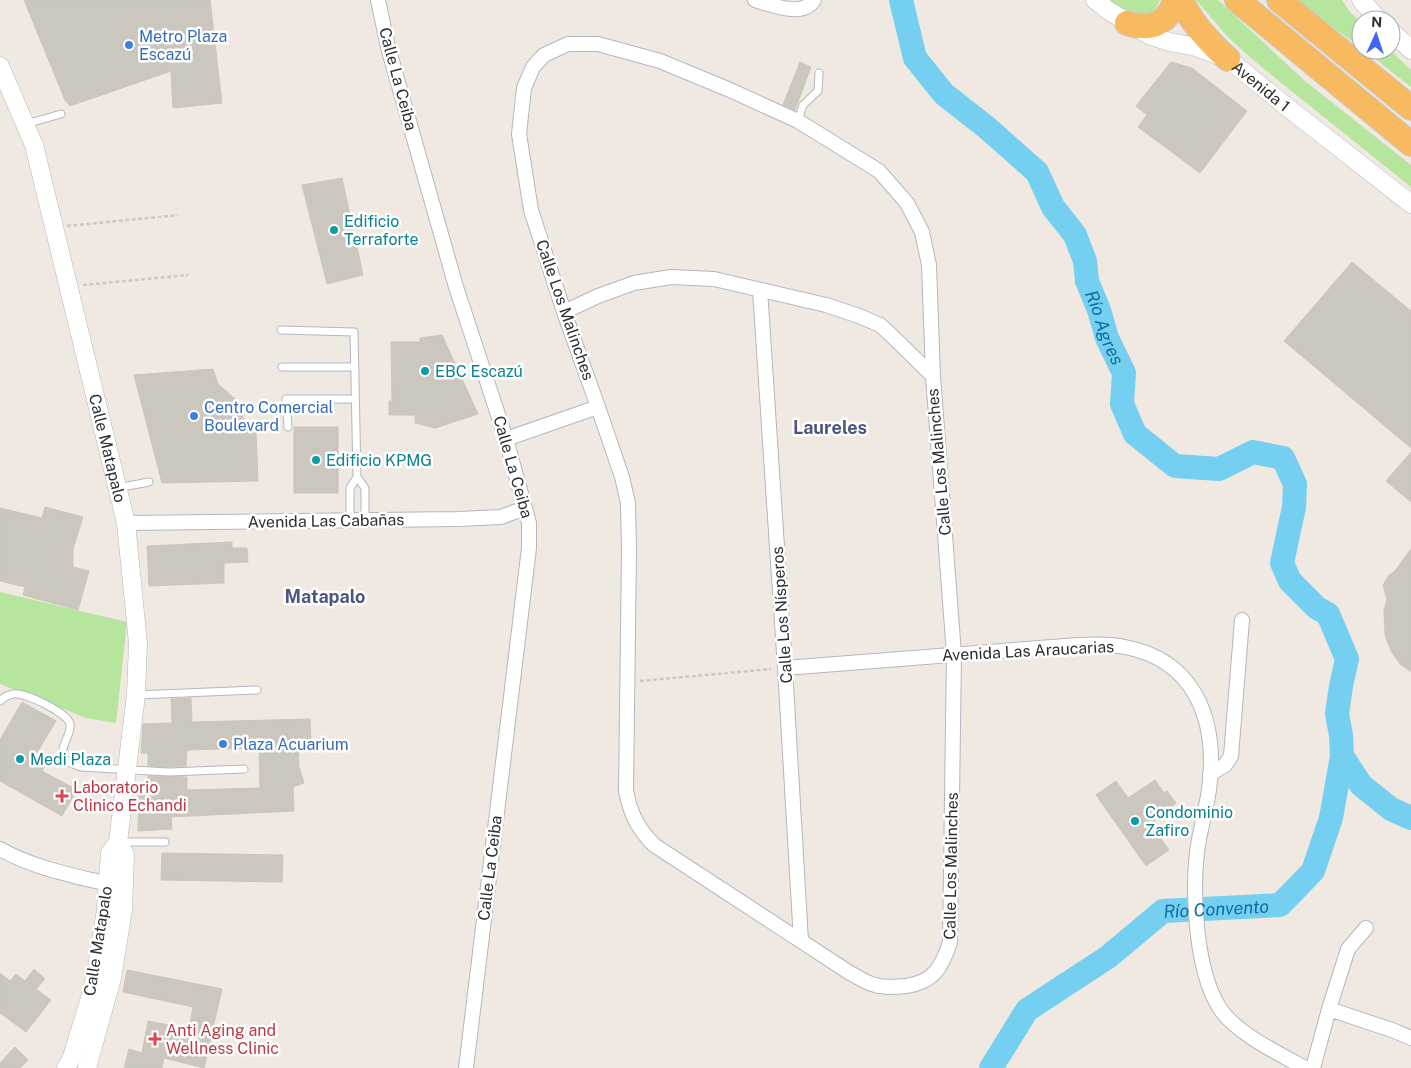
<svg xmlns="http://www.w3.org/2000/svg" width="1411" height="1068" viewBox="0 0 1411 1068" font-family="'Public Sans',sans-serif">
  <style>
    .green { fill: #b6e59e }
    .lines { fill: none; stroke-linecap: round; stroke-linejoin: round }
    .river { stroke: #75cff0; stroke-width: 24 }
    .building { fill: #cbc7bf; stroke: #cbc5ba }
    .service-casing { stroke: #b4b7c1; stroke-width: 9 }
    .minor-casing { stroke: #b4b7c1; stroke-width: 16 }
    .tertiary-casing { stroke: #b4b7c1; stroke-width: 19 }
    .trunk-casing { stroke: #c9c9c9; stroke-width: 26 }
    .path { stroke: #c9c9c9; stroke-width: 2.5; stroke-dasharray: 4 2.5; stroke-linecap: butt }
    .service { stroke: #fff; stroke-width: 7 }
    .minor { stroke: #fff; stroke-width: 14 }
    .tertiary { stroke: #fff; stroke-width: 18 }
    .trunk { stroke: #f8ba60; stroke-width: 24 }
    .shop-dot { fill: #3f7fe0; stroke: #fff; stroke-width: 2 }
    .culture-dot { fill: #0f9aa8; stroke: #fff; stroke-width: 2 }
    .health-dot { fill: #e0444e; stroke: #fff; stroke-width: 2 }
    .labels { text-anchor: middle; dominant-baseline: central; stroke-width: 5; stroke-linejoin: round; paint-order: stroke }
    .shop-label { font-size: 16px; fill: #366cbe; stroke: #fff; text-anchor: start }
    .street-label { font-size: 16px; fill: #2e2e2e; stroke: #fff }
    .culture-label { font-size: 16px; fill: #0d838f; stroke: #fff; text-anchor: start }
    .health-label { font-size: 16px; fill: #be3a42; stroke: #fff; text-anchor: start }
    .water-label { font-size: 18px; font-style: italic; fill: #0d6fa3; stroke: #fff }
    .neighbourhood-label { font-size: 18px; font-weight: bold; fill: #4d5680; stroke: #fff }
  </style>
  <rect width="100%" height="100%" fill="#efe9e1"/>
  <path class="green" d="M 1105,0 L 1160,0 C 1154,13 1151,14 1138,17 Z
    M 1196,0 L 1218,0 L 1305,81 L 1411,165 L 1411,187 L 1253,60 L 1227,36 Z
    M 1297,0 L 1342,0 L 1350,12 L 1361,22 L 1361,48 Z
    M 1364,50 L 1390,50 L 1411,70 L 1411,87 Z
    M 0,592 L 127,622 L 116,723 L 86,718 L 0,684 Z"/>
  <g class="lines">
    <g class="river">
      <path id="s1" d="M 901,0 L 915,58 L 944,94 L 986,127 L 1037,172 L 1053,207 L 1075,235 L 1085,261 L 1087,281 L 1099,310 L 1107,338 L 1124,373 L 1122,404 L 1135,434 L 1175,466 L 1219,469 L 1253,452 L 1283,458 L 1295,484 L 1294,507 L 1282,563 L 1290,581 L 1317,608 L 1328,614 L 1347,659 L 1341,686 L 1337,714 L 1341,735 L 1342,756 L 1361,785 L 1391,809 L 1411,818"/>
      <path id="s2" d="M 991,1068 L 1027,1010 L 1108,957 L 1163,911 L 1280,905 L 1313,871 L 1331,818 L 1342,756"/>
    </g>
  </g>
  <path class="building" d="M 24,0 L 210,0 L 222,103 L 173,108 L 171,71 L 70,106 L 65,100 Z
    M 800,62 L 811,67 L 795,110 L 783,105 Z
    M 1171,62 L 1192,68 L 1247,111 L 1200,173 L 1138,127 L 1147,115 L 1136,106 Z
    M 342,178 L 363,275 L 327,284 L 302,185 Z
    M 1352,262 L 1411,311 L 1411,448 L 1284,341 Z
    M 442,335 L 478,414 L 435,428 L 415,423 L 415,415 L 389,415 L 389,401 L 392,401 L 391,342 L 420,342 L 420,338 Z
    M 213,369 L 218,384 L 242,405 L 244,428 L 256,432 L 258,481 L 162,483 L 134,375 Z
    M 294,427 L 338,427 L 338,493 L 294,493 Z
    M 1411,452 L 1411,502 L 1386,481 Z
    M 45,507 L 83,517 L 73,549 L 73,567 L 89,571 L 78,610 L 23,595 L 25,587 L 0,581 L 0,508 L 42,518 Z
    M 232,542 L 232,548 L 247,548 L 248,562 L 224,563 L 224,583 L 149,586 L 147,546 Z
    M 1411,549 L 1411,672 L 1400,664 L 1391,651 L 1385,635 L 1384,610 L 1387,599 L 1383,585 L 1389,575 L 1394,572 Z
    M 191,698 L 192,722 L 310,719 L 311,744 L 298,744 L 299,767 L 304,783 L 293,787 L 294,811 L 171,817 L 172,829 L 138,831 L 139,783 L 148,783 L 148,776 L 187,777 L 187,790 L 260,788 L 259,748 L 187,750 L 186,766 L 169,767 L 148,766 L 148,753 L 141,753 L 143,724 L 172,723 L 171,699 Z
    M 22,702 L 56,721 L 35,756 L 46,763 L 42,771 L 77,790 L 62,816 L 0,781 L 0,740 Z
    M 1155,780 L 1164,793 L 1167,791 L 1176,803 L 1154,819 L 1157,824 L 1152,827 L 1169,850 L 1146,866 L 1096,795 L 1116,781 L 1128,798 Z
    M 162,853 L 283,855 L 282,882 L 161,880 Z
    M 34,969 L 45,979 L 36,989 L 51,1000 L 26,1032 L 0,1013 L 0,973 L 10,981 L 16,974 L 25,981 Z
    M 127,970 L 222,989 L 204,1068 L 164,1058 L 162,1068 L 124,1068 L 129,1049 L 142,1053 L 148,1021 L 189,1029 L 193,1007 L 123,992 Z
    M 15,1047 L 28,1060 L 20,1068 L 0,1068 L 0,1063 Z"/>
  <g class="lines">
    <defs>
      <path id="service" d="M 798,121 L 803,105 L 818,91 L 819,73
        M 26,124 L 61,114
        M 281,330 L 354,332 L 357,477 L 350,488 L 350,521
        M 282,367 L 353,367
        M 288,427 L 286,399 L 354,399
        M 357,477 L 365,488 L 365,520
        M 117,488 L 149,482
        M 136,695 L 257,690
        M 0,701 C 3,698 8,695 13,694 C 25,692 68,713 70,724 C 72,735 58,748 64,758 C 68,763 75,765 81,767 L 168,772
        M 170,772 L 244,769
        M 119,842 L 165,842"/>
      <path id="minor" d="M 378,0 L 388,47 L 456,287 L 506,439 L 525,508 L 529,523 L 529,548 L 466,1068
        M 755,0 C 772,5 802,18 814,0
        M 568,44 L 598,44 L 660,61 L 730,90 L 798,121 L 879,171 L 907,203 L 922,232 L 929,265 L 933,376 L 954,654 L 950,942 C 942,967 934,982 906,986 C 896,987 885,988 875,985 C 866,983 858,977 850,973 L 654,845 C 638,829 630,813 626,791 L 629,550 L 628,503 L 622,477 L 598,407 L 564,312 L 531,210 L 519,134 L 524,88 L 533,67 L 544,55 Z
        M 760,290 L 785,668 L 801,941
        M 564,312 L 598,296 L 634,283 L 671,277 L 714,279 L 826,305 L 859,316 L 880,325 L 890,334 L 933,376
        M 506,439 L 598,407
        M 126,523 L 458,519 L 501,517 L 525,508
        M 785,668 L 1065,646 C 1084,645 1106,643 1125,647 C 1194,660 1216,718 1210,781 C 1208,805 1200,828 1197,852 C 1192,895 1196,970 1219,1007 C 1235,1033 1278,1053 1305,1068
        M 1210,774 L 1225,765 L 1231,756 L 1242,620
        M 0,849 C 34,868 71,875 108,884
        M 1329,1009 L 1392,1030 L 1411,1038
        M 1313,1068 L 1329,1009 L 1348,949 L 1366,928"/>
      <g id="tertiary">
        <path id="s3" d="M 1095,0 L 1109,11 L 1151,36 L 1170,42 L 1196,47 L 1228,59 L 1282,103 L 1411,204"/>
        <path d="M 1361,0 L 1379,20"/>
        <path d="M 1391,31 L 1411,50"/>
        <path id="s4" d="M 0,66 L 34,145 L 126,523 L 138,643 L 136,695 L 118,842 L 110,853 L 106,909 L 96,974 L 89,1001 L 72,1057 L 66,1068"/>
        <path d="M 87,1068 L 112,978 L 123,910 L 125,855 L 118,842"/>
      </g>
      <path id="trunk" d="M 1181,0 C 1192,24 1209,42 1228,59
        M 1237,0 L 1411,144
        M 1279,0 L 1411,108
        M 1127,23 C 1150,31 1168,24 1175,0"/>
    </defs>
    <use href="#service" class="service-casing"/>
    <use href="#minor" class="minor-casing"/>
    <use href="#tertiary" class="tertiary-casing"/>
    <use href="#trunk" class="trunk-casing"/>
    <path class="path" d="M 67,226 L 178,215
      M 83,285 L 188,275
      M 640,681 L 771,669"/>
    <use href="#service" class="service"/>
    <use href="#minor" class="minor"/>
    <use href="#tertiary" class="tertiary"/>
    <use href="#trunk" class="trunk"/>
  </g>
  <g class="shop-dot">
    <circle cx="129" cy="45" r="5"/>
    <circle cx="194" cy="416" r="5"/>
    <circle cx="223" cy="744" r="5"/>
  </g>
  <g class="culture-dot">
    <circle cx="334" cy="230" r="5"/>
    <circle cx="425" cy="371" r="5"/>
    <circle cx="316" cy="460" r="5"/>
    <circle cx="20" cy="759" r="5"/>
    <circle cx="1135" cy="821" r="5"/>
  </g>
  <g class="health-dot">
    <path d="M59.5 788.5h5v5h5v5h-5v5h-5v-5h-5v-5h5z"/>
    <path d="M152.5 1031.5h5v5h5v5h-5v5h-5v-5h-5v-5h5z"/>
  </g>
  <g class="labels">
    <g class="shop-label">
      <text x="139" y="36">Metro Plaza<tspan x="139" dy="18">Escazú</tspan></text>
      <text x="204" y="407">Centro Comercial<tspan x="204" dy="18">Boulevard</tspan></text>
      <text x="233" y="744">Plaza Acuarium</text>
    </g>
    <g class="street-label">
      <text transform="translate(398 79) rotate(75)">Calle La Ceiba</text>
      <text stroke="none"><textPath href="#s3" startOffset="190">Avenida 1</textPath></text>
      <text transform="translate(565 310) rotate(71)">Calle Los Malinches</text>
      <text stroke="none"><textPath href="#s4" startOffset="398">Calle Matapalo</textPath></text>
      <text transform="translate(939 462) rotate(-95)">Calle Los Malinches</text>
      <text transform="translate(513 467) rotate(74)">Calle La Ceiba</text>
      <text transform="translate(326 521) rotate(-1)">Avenida Las Cabañas</text>
      <text transform="translate(782 615) rotate(-94)">Calle Los Nísperos</text>
      <text transform="translate(1028 651) rotate(-3)">Avenida Las Araucarias</text>
      <text transform="translate(951 866) rotate(-89)">Calle Los Malinches</text>
      <text transform="translate(490 868) rotate(-83)">Calle La Ceiba</text>
      <text transform="translate(98 941) rotate(-81)">Calle Matapalo</text>
    </g>
    <g class="culture-label">
      <text x="344" y="221">Edificio<tspan x="344" dy="18">Terraforte</tspan></text>
      <text x="435" y="371">EBC Escazú</text>
      <text x="326" y="460">Edificio KPMG</text>
      <text x="30" y="759">Medi Plaza</text>
      <text x="1145" y="812">Condominio<tspan x="1145" dy="18">Zafiro</tspan></text>
    </g>
    <g class="health-label">
      <text x="73" y="787">Laboratorio<tspan x="73" dy="18">Clinico Echandi</tspan></text>
      <text x="166" y="1030">Anti Aging and<tspan x="166" dy="18">Wellness Clinic</tspan></text>
    </g>
    <g class="water-label">
      <text stroke="none"><textPath href="#s1" startOffset="399">Río Agres</textPath></text>
      <text stroke="none"><textPath href="#s2" startOffset="290">Río Convento</textPath></text>
    </g>
    <g class="neighbourhood-label">
      <text x="830" y="427">Laureles</text>
      <text x="325" y="596">Matapalo</text>
    </g>
  </g>
  <g transform="translate(1376 35) rotate(3)"><circle r="24" fill="#ffffff" stroke="#ababab"/>
  <path d="M0-4L9 19L0 12L-9 19Z" fill="#4264fb"/>
  <text y="-8" font-size="14" font-weight="bold" text-anchor="middle" fill="#2e2e2e">N</text>
  </g>
</svg>
